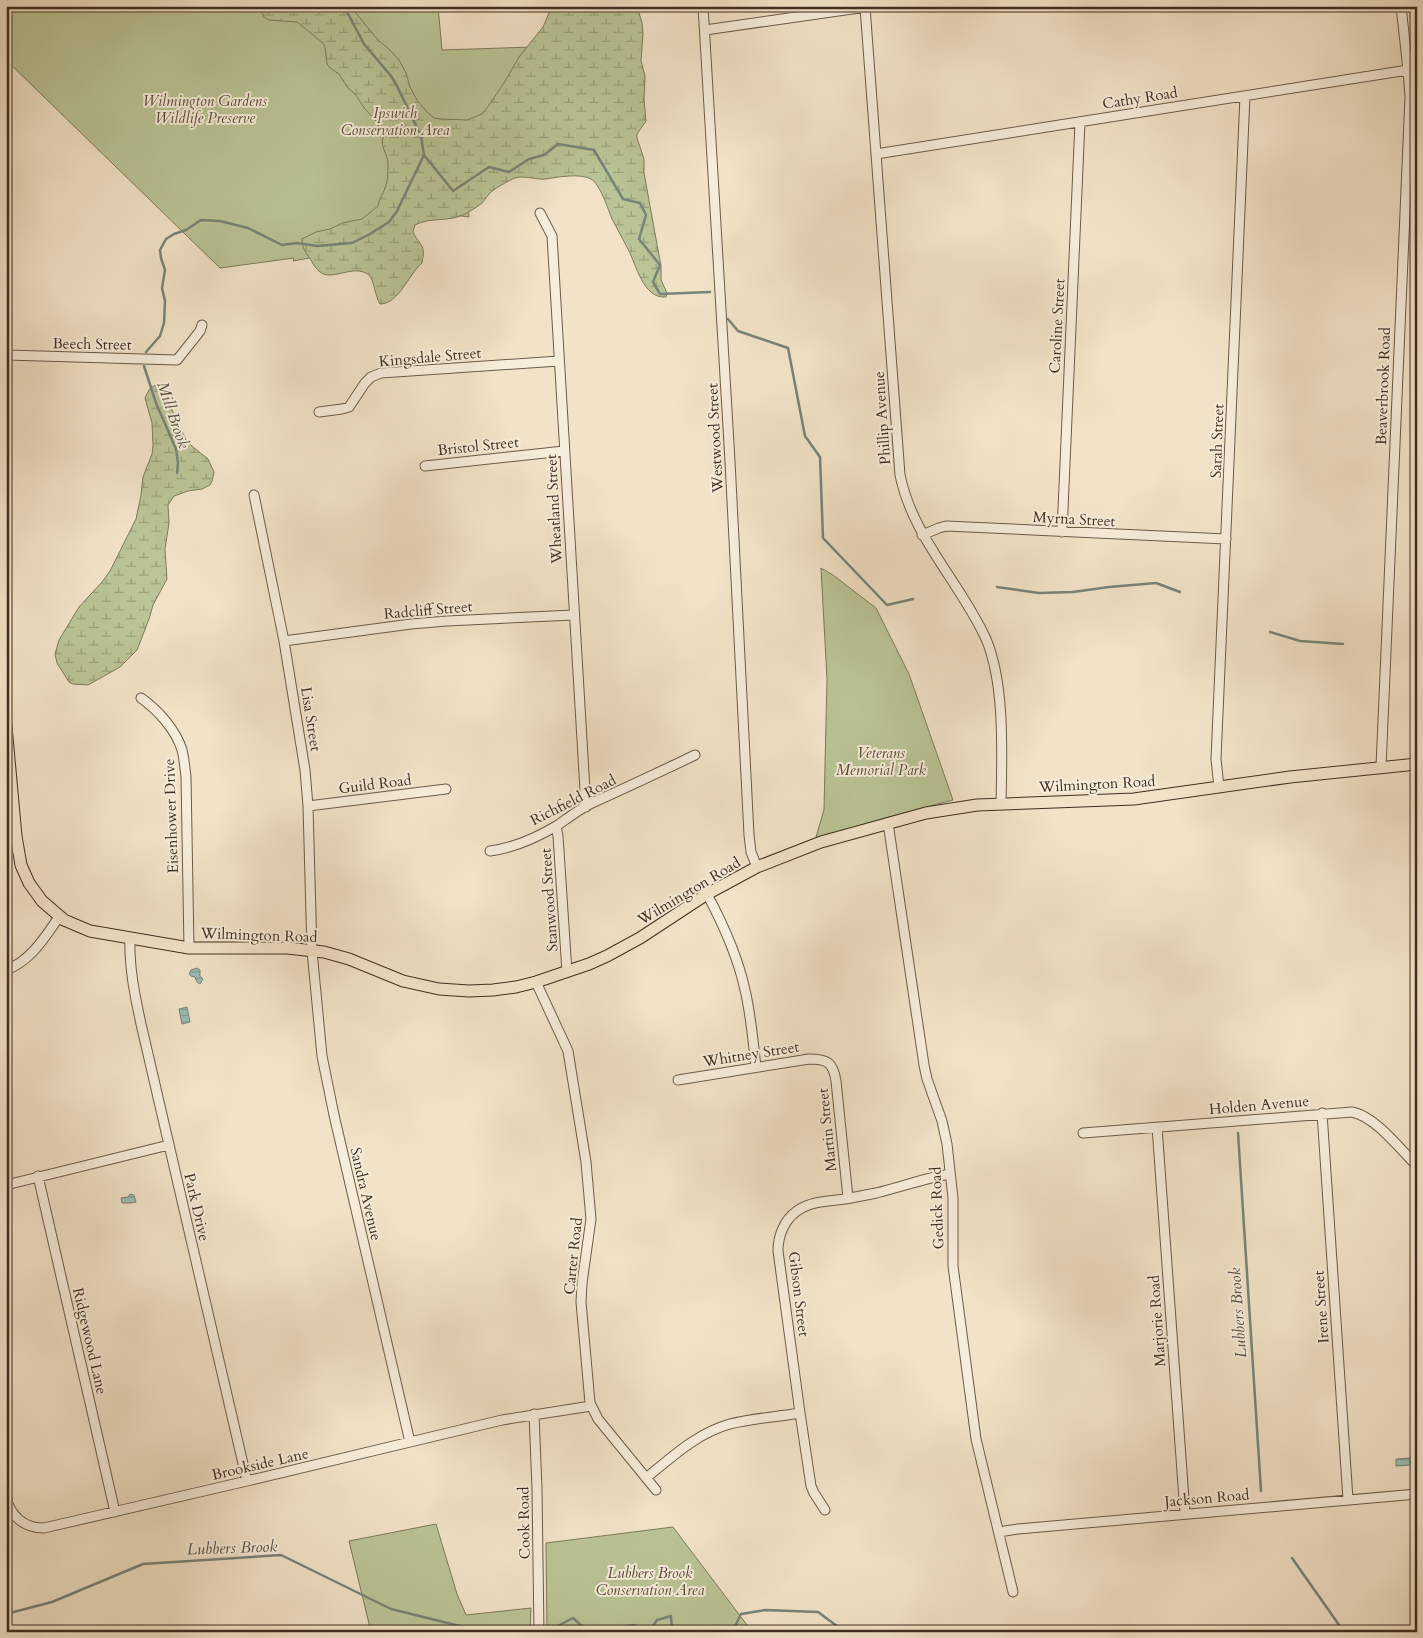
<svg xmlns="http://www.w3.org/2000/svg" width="1423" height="1638" viewBox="0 0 1423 1638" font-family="Cardo,serif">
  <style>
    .green { fill: #bac496; stroke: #7d795b }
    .wetland { fill: url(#wetland-marsh); stroke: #7d795b }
    .water { fill: url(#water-rules); stroke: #778479 }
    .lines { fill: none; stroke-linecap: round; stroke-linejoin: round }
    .stream { stroke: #778479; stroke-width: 2.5 }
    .minor-casing { stroke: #6c5b4a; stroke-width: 11 }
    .major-casing { stroke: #402e20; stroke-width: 13 }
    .minor { stroke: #f7eddb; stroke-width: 9 }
    .major { stroke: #f2e3c8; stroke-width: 11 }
    .labels { text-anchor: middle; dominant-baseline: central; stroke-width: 4; stroke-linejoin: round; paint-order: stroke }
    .street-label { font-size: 15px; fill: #402e20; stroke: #f7eddb }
    .park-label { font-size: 15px; font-style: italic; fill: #584c38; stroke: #f7eddb }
    .water-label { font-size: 16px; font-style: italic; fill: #575245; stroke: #f7eddb }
  </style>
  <defs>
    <pattern id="wetland-marsh" width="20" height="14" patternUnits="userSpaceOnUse" patternTransform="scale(1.25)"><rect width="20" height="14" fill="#bac496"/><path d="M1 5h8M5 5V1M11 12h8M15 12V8" fill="none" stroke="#99a07a"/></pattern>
    <pattern id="water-rules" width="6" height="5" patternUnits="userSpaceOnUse" patternTransform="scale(1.25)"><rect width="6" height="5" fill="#9bbeb5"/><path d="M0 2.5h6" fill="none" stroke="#809b93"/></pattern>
  </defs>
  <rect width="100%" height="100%" fill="#f2e3c8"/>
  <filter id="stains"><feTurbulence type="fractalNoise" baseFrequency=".004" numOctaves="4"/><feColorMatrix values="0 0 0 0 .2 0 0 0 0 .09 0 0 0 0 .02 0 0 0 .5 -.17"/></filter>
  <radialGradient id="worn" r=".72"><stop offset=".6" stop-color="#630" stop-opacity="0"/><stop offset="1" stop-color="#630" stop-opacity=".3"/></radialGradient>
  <path class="green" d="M 6,6 L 438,6 L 442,50 L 624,44 L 586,167 L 466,168 L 469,217 L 438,213 L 363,248 L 293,261 L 294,258 L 220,268 L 6,60 Z
    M 821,568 L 833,575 L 876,608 L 909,674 L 953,800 L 892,816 L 818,838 L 816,837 L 824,810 L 827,679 Z
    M 436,1524 L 457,1594 L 466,1615 L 531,1608 L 530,1632 L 371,1632 L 349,1541 Z
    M 673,1527 L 750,1629 L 713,1632 L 547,1632 L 546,1543 Z"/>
  <path class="wetland" d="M 259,6 L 353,6 L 355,12 L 378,40 L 389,49 L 399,60 L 406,73 L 410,87 L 417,100 L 427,112 L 434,118 L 441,119 L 467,120 L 482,114 L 487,108 L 504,83 L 519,57 L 543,27 L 552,6 L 637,6 L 642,23 L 643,34 L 641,61 L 645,76 L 644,99 L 646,121 L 637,134 L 637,138 L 644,159 L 644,173 L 661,266 L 661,280 L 667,293 L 666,297 C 643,299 636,264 628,249 C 623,239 617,229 612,219 C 608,209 600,184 591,179 C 580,173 558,177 546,179 C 536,180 525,175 515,178 C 510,180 493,189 489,194 C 487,196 485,200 482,203 C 477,207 469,212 463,215 C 447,222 430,217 415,225 L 413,232 C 420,247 426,243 422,263 C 408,275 399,304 380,304 C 375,296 374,280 369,275 C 353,263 333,282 320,272 C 316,269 313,264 311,260 C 306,253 302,248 302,239 L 316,232 L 330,229 L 342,223 L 362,219 L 378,206 C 379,198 383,195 385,188 C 388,182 388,171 388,164 C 388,154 380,148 383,137 L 377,122 L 365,109 L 355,94 L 347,87 L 339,74 L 330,68 L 327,64 L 325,47 L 323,43 L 297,22 L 269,20 L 264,17 Z
    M 155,385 L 170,406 L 186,440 L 193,447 L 208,459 L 214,472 L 212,481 L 210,485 L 202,489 L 188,491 L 174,496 L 168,505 L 169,523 L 165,549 L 167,579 L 153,605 L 149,619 L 137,650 L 120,667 L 88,685 L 73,684 L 69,682 L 57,663 L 55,654 L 59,640 L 79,607 L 102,582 L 110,571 L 136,519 L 141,495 L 143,477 L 152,454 L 153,445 L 152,423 L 145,398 L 149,390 Z"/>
  <path class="water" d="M 197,968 L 200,970 L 200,976 L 203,979 L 200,984 L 197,982 L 195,977 L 191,976 L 189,974 L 191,970 Z
    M 187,1007 L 190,1022 L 182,1024 L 179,1009 Z
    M 130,1194 L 134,1195 L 136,1202 L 131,1203 L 122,1203 L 121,1198 L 128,1197 Z
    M 1410,1458 L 1411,1465 L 1396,1466 L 1396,1459 Z"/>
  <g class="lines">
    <path class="stream" d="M 424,155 L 453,191 L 489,167 L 509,172 L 529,159 L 544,155 L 558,144 L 594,150 L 623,199 L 640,203 L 646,215 L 639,239 L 660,265 L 653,282 L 660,294 L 710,292
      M 728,319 L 738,331 L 788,348 L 805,436 L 820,457 L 823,538 L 887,605 L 913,599
      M 146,352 L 160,336 L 164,323 L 165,301 L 162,288 L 165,270 L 161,258 L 160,250 L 166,239 L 174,234 L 186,230 L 201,220 L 220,221 L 248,228 L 282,245 L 297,243 L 317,246 L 352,243 L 370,234 L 389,222 L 397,211 L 424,155 L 421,136 L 397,86 L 391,76 L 364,44 L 344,6
      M 144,366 L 156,403 L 176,449 L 178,463 L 177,473
      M 997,587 L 1039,593 L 1073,592 L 1109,587 L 1156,583 L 1180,592
      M 1270,632 L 1300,641 L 1343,644
      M 1238,1133 L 1261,1491
      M 1292,1558 L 1344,1632
      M 6,1614 L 52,1602 L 143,1564 L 281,1555 L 391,1609 L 484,1632
      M 548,1631 L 573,1618 L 584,1628 L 615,1629 L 634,1625 L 641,1632
      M 519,1632 L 534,1630
      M 649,1632 L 657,1620 L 671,1616 L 672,1628 L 676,1632
      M 693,1632 L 735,1626 L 741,1614 L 765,1610 L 818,1612 L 845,1632"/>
    <defs>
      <path id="minor" d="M 703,6 L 730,461 L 749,835 L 751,852 L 757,867
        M 865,7 L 900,475 C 913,538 960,582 986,639 C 1005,683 1002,755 1001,804
        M 705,30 L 873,6
        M 876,154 L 1408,70
        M 540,213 L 552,236 L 586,807
        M 6,355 L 177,360 L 200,331 L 202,325
        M 319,412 L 342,409 L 349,407 L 365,383 L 371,377 L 381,373 L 559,361
        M 425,466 L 564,451
        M 254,495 L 284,641 L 305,770 L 308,806 L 312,951 L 322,1056 L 334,1115 L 410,1442
        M 1062,532 L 1080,122
        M 922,535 L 939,528 L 946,526 L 1226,539
        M 284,641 L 411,624 L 447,621 L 574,615
        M 141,698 C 158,710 176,730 182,750 C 184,758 185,768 186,777 L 189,948
        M 1381,767 L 1410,97 L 1408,70 L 1401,6
        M 1219,787 L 1216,759 L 1245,96
        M 308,806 L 446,789
        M 888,823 L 924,1065 L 927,1079 L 942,1121 L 947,1144 L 953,1198 L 953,1266 L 976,1439 L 1013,1592
        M 556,826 L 558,836 L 567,972
        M 490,851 C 513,848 538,837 558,825 C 568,818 578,810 590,804 C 625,788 660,772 695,755
        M 707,894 C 723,924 738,957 745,990 C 751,1015 753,1041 756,1067
        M 130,938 C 129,968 135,996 141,1024 L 247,1481
        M 6,970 C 31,961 45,937 59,917
        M 536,982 L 568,1051 L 586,1162 L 591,1219 L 582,1283 L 581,1302 L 590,1403 L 598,1419 L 656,1490
        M 678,1080 L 809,1059 C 827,1059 833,1062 836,1081 L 848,1198
        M 1322,1113 L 1348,1499
        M 1157,1127 L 1185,1513
        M 1083,1133 L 1352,1112 C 1376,1117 1399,1148 1417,1166
        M 38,1176 L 115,1512
        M 6,1185 L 169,1145
        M 534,1414 L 537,1489 L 539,1632
        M 646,1478 C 672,1457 697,1433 730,1424 C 753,1418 777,1417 800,1413
        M 6,1497 C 10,1516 24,1528 44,1528 L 247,1481 L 502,1420 L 591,1406
        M 825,1510 L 814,1493 L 811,1486 L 800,1413 L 778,1251 C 778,1236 784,1220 797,1211 C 811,1201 829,1201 845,1199 C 856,1197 866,1195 876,1193 C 901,1187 925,1178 950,1174
        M 999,1532 L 1018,1529 L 1417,1494"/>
      <path id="major" d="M 6,726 L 16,836 L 21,865 L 29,883 L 42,901 L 64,920 L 90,931 L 189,948 L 287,948 L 324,952 L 349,959 L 403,981 L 439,989 L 469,991 L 493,990 L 516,987 L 536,982 L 589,964 L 607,956 L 640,938 L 707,894 L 757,867 L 821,842 L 926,813 L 977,805 L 1134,799 L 1290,777 L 1417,764"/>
    </defs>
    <use href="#minor" class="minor-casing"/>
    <use href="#major" class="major-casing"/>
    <use href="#minor" class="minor"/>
    <use href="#major" class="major"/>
  </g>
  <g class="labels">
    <g class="street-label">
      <text transform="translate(1140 98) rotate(-9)">Cathy Road</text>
      <text transform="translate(1057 326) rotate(-87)">Caroline Street</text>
      <text transform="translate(92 344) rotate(1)">Beech Street</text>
      <text transform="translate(430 357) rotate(-5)">Kingsdale Street</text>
      <text transform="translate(1383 386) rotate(-88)">Beaverbrook Road</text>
      <text transform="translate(882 418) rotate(-94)">Phillip Avenue</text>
      <text transform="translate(715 438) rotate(-93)">Westwood Street</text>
      <text transform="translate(1217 441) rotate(-88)">Sarah Street</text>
      <text transform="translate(478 446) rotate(-6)">Bristol Street</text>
      <text transform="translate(554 509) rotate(-93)">Wheatland Street</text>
      <text transform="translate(1074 519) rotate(3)">Myrna Street</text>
      <text transform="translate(428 610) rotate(-5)">Radcliff Street</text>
      <text transform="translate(311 719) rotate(81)">Lisa Street</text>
      <text transform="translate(375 784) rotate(-7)">Guild Road</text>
      <text transform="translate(1097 784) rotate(-3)">Wilmington Road</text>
      <text transform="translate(573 800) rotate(-27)">Richfield Road</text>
      <text transform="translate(171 816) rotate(-92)">Eisenhower Drive</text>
      <text transform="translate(689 891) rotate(-31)">Wilmington Road</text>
      <text transform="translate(549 900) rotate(-94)">Stanwood Street</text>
      <text transform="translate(259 935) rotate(2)">Wilmington Road</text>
      <text transform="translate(751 1054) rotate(-9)">Whitney Street</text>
      <text transform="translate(1259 1105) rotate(-5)">Holden Avenue</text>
      <text transform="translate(827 1130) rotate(-96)">Martin Street</text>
      <text transform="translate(366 1194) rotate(77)">Sandra Avenue</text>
      <text transform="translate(197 1207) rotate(77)">Park Drive</text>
      <text transform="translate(937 1208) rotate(-92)">Gedick Road</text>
      <text transform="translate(573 1256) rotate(-84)">Carter Road</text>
      <text transform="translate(799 1294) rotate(83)">Gibson Street</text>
      <text transform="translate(1321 1307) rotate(-94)">Irene Street</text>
      <text transform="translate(1157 1321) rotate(-94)">Marjorie Road</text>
      <text transform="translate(90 1341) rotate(77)">Ridgewood Lane</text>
      <text transform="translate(260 1464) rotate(-13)">Brookside Lane</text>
      <text transform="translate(1207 1498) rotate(-5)">Jackson Road</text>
      <text transform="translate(524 1523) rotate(-91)">Cook Road</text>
    </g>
    <g class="park-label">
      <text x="205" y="101">Wilmington Gardens<tspan x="205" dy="17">Wildlife Preserve</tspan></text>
      <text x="395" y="113">Ipswich<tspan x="395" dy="17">Conservation Area</tspan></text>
      <text x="881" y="753">Veterans<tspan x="881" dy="17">Memorial Park</tspan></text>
      <text x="650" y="1573">Lubbers Brook<tspan x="650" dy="17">Conservation Area</tspan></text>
    </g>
    <g class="water-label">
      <text transform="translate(173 415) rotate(71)">Mill Brook</text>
      <text transform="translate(1238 1313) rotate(-94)">Lubbers Brook</text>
      <text transform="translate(232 1548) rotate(-2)">Lubbers Brook</text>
    </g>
  </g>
  <rect width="1423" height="1638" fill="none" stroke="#f2e3c8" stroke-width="25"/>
  <rect x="8" y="8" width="1408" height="1623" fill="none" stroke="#402e20" stroke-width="2.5"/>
  <rect x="12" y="12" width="1398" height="1613" fill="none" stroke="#402e20"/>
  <rect width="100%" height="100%" filter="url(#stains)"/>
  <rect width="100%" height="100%" fill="url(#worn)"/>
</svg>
